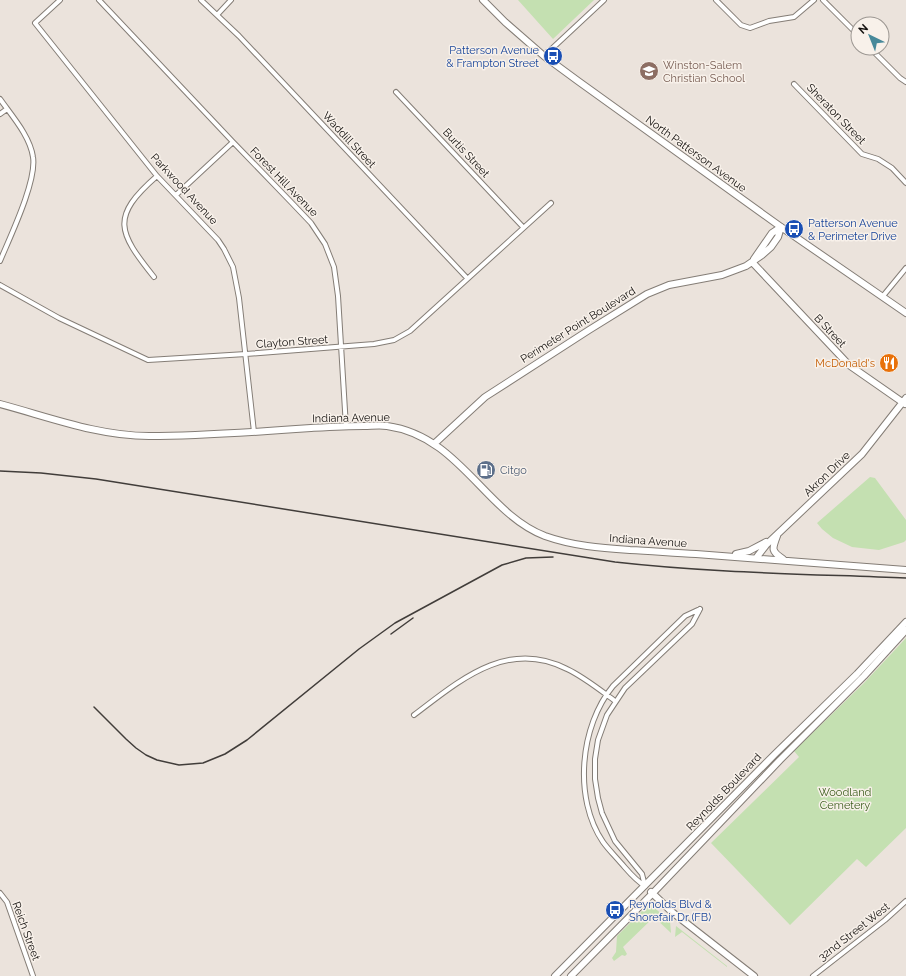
<svg xmlns="http://www.w3.org/2000/svg" width="906" height="976" viewBox="0 0 906 976" font-family="Raleway,sans-serif">
  <style>
    .green { fill: #c4e0b1 }
    .lines { fill: none; stroke-linecap: round; stroke-linejoin: round }
    .street-casing { stroke: #847d76; stroke-width: 6 }
    .secondary-casing { stroke: #847d76; stroke-width: 8 }
    .street { stroke: #fff; stroke-width: 4 }
    .secondary { stroke: #fff; stroke-width: 6 }
    .rail { stroke: #413d3a; stroke-width: 1.5 }
    .labels { text-anchor: middle; dominant-baseline: central; stroke-width: 3; stroke-linejoin: round; paint-order: stroke }
    .transit-label { font-size: 11px; fill: #164399; stroke: #f8f1ea; text-anchor: start }
    .education-label { font-size: 11px; fill: #785e54; stroke: #f8f1ea; text-anchor: start }
    .street-label { font-size: 11px; fill: #13100e; stroke: #f8f1ea }
    .food-label { font-size: 11px; fill: #c56008; stroke: #f8f1ea; text-anchor: end }
    .service-label { font-size: 11px; fill: #4e5e75; stroke: #f8f1ea; text-anchor: start }
    .park-label { font-size: 11px; fill: #3c5e1d; stroke: #f8f1ea }
  </style>
  <rect width="100%" height="100%" fill="#ebe3dc"/>
  <path class="green" d="M 518,0 L 594,0 L 553,39 Z
    M 870,477 L 875,478 L 906,520 L 906,540 L 904,542 L 879,550 L 852,547 L 833,538 L 822,529 L 817,523 Z
    M 906,638 L 906,828 L 866,867 L 857,859 L 790,925 L 711,843 L 799,757 L 794,751 L 864,683 Z
    M 651,905 L 670,921 L 671,933 L 654,917 L 623,947 L 627,954 L 625,956 L 622,955 L 614,961 L 612,958 L 616,952 L 617,936 L 647,906 Z
    M 676,926 L 727,966 L 727,967 L 682,932 L 675,937 Z"/>
  <g class="lines">
    <defs>
      <path id="street" d="M 60,0 L 35,23 L 157,176 L 218,240 L 224,249 L 233,267 L 239,298 L 254,432
        M 99,0 L 233,142 L 291,202 L 311,223 L 325,244 L 334,267 L 338,296 L 346,427
        M 201,0 L 239,36 L 467,278
        M 716,0 L 741,25 L 750,28 L 769,21 L 794,17 L 814,0
        M 823,0 L 858,35
        M 217,15 L 231,0
        M 870,48 L 900,78 L 906,82
        M 544,56 L 604,0
        M 794,84 L 862,154 L 878,159 L 892,168 L 906,183
        M 396,92 L 523,227
        M 0,99 C 12,116 30,136 33,157 C 37,181 10,237 0,261
        M 0,114 L 7,109
        M 176,195 L 233,142
        M 154,277 C 118,232 110,217 157,176
        M 0,285 L 59,318 L 148,360 L 246,354 L 374,344 L 394,340 L 410,331 L 551,203
        M 883,296 L 906,268
        M 414,715 C 459,681 507,638 567,669 C 584,677 600,690 615,701
        M 645,886 C 635,880 629,872 621,863 C 615,856 608,849 603,842 C 573,798 580,726 613,686 L 685,616 L 700,609
        M 645,886 L 642,874 L 615,841 L 602,813 L 598,798 L 595,779 L 595,759 L 598,740 L 607,715 L 625,688 L 692,624 L 700,609
        M 0,893 L 7,902 L 33,976
        M 813,976 L 885,920 L 906,901"/>
      <path id="secondary" d="M 483,0 L 505,22 L 544,56 L 578,81 L 781,227 L 906,313
        M 754,259 L 772,233 L 781,227
        M 752,262 L 849,365 L 905,404
        M 0,404 C 49,417 98,436 149,436 C 203,436 257,432 311,428 C 329,427 346,426 364,426 C 371,426 380,425 387,426 C 460,436 485,513 545,536 C 573,546 601,548 630,550 C 652,551 674,553 696,554 C 766,559 836,565 906,570
        M 434,444 L 485,397 L 589,330 L 647,294 L 669,285 L 722,275 L 746,266 L 762,255 L 771,247 L 778,237 L 781,227
        M 777,536 C 772,549 771,551 783,559
        M 736,554 L 749,551 L 766,542
        M 756,558 L 767,544 L 862,454 L 906,398
        M 651,892 L 672,912 L 754,976
        M 555,976 L 775,754 L 857,674 L 906,622
        M 571,976 L 652,894 L 780,760 L 864,676 L 906,630"/>
    </defs>
    <use href="#street" class="street-casing"/>
    <use href="#secondary" class="secondary-casing"/>
    <use href="#street" class="street"/>
    <use href="#secondary" class="secondary"/>
    <path class="rail" d="M 0,471 L 41,473 L 96,479 L 615,562 C 712,573 809,574 906,578
      M 391,634 L 413,618
      M 94,707 L 126,739 L 136,748 L 146,755 L 157,760 L 179,765 L 203,763 L 225,754 L 247,740 L 359,649 L 395,623 L 502,565 L 526,558 L 553,557"/>
  </g>
  <defs>
    <symbol id="bus-disc" viewBox="-11 -11 22 22"><circle r="9.5" fill="#1a4fb4" stroke="#f8f1ea"/><path d="M-5-6H5V4H4V6H2V4H-2V6H-4V4H-5ZM-3.5-4V0h7V-4ZM-3.5 1.2v1.5H-2V1.2ZM2 1.2v1.5H3.5V1.2Z" fill="#fff"/></symbol>
    <symbol id="school-disc" viewBox="-11 -11 22 22"><circle r="9.5" fill="#8d6e63" stroke="#f8f1ea"/><path d="M0-5L7-2L0 1L-7-2ZM-4 1L0 2.5L4 1V4Q0 6-4 4Z" fill="#fff"/></symbol>
    <symbol id="restaurant-disc" viewBox="-11 -11 22 22"><circle r="9.5" fill="#e8710a" stroke="#f8f1ea"/><path d="M-5-6h1v4h1v-4h1v4h1v-4h1v5L-1.5 .5V6h-2V.5L-5-1ZM5-6V6H3V1.5H1.5Q1.5-4 5-6Z" fill="#fff"/></symbol>
    <symbol id="fuel-disc" viewBox="-11 -11 22 22"><circle r="9.5" fill="#5c6f8a" stroke="#f8f1ea"/><path d="M-5.5-6h7V0h2V4h1.3V-2.5L3-4.5l.8-.8L6-3V5H2.5V1h-1V6h-7ZM-4.2-4.7v3.2H.2V-4.7Z" fill="#fff"/></symbol>
  </defs>
  <g fill-rule="evenodd">
    <use href="#bus-disc" x="542" y="45" width="22" height="22"/>
    <use href="#school-disc" x="638" y="60" width="22" height="22"/>
    <use href="#bus-disc" x="783" y="218" width="22" height="22"/>
    <use href="#restaurant-disc" x="878" y="352" width="22" height="22"/>
    <use href="#fuel-disc" x="475" y="459" width="22" height="22"/>
    <use href="#bus-disc" x="604" y="899" width="22" height="22"/>
  </g>
  <g class="labels">
    <g class="transit-label">
      <text x="539" y="50" text-anchor="end">Patterson Avenue<tspan x="539" dy="13">&amp; Frampton Street</tspan></text>
      <text x="808" y="223">Patterson Avenue<tspan x="808" dy="13">&amp; Perimeter Drive</tspan></text>
      <text x="629" y="904">Reynolds Blvd &amp;<tspan x="629" dy="13">Shorefair Dr (FB)</tspan></text>
    </g>
    <g class="education-label">
      <text x="663" y="65">Winston-Salem<tspan x="663" dy="13">Christian School</tspan></text>
    </g>
    <g class="street-label">
      <text transform="translate(836 114) rotate(46)">Sheraton Street</text>
      <text transform="translate(349 140) rotate(47)">Waddill Street</text>
      <text transform="translate(466 153) rotate(47)">Burtis Street</text>
      <text transform="translate(696 154) rotate(36)">North Patterson Avenue</text>
      <text transform="translate(284 182) rotate(46)">Forest Hill Avenue</text>
      <text transform="translate(184 189) rotate(47)">Parkwood Avenue</text>
      <text transform="translate(578 325) rotate(-32)">Perimeter Point Boulevard</text>
      <text transform="translate(830 331) rotate(47)">B Street</text>
      <text transform="translate(292 342) rotate(-4)">Clayton Street</text>
      <text transform="translate(351 418) rotate(-1)">Indiana Avenue</text>
      <text transform="translate(827 474) rotate(-44)">Akron Drive</text>
      <text transform="translate(648 541) rotate(4)">Indiana Avenue</text>
      <text transform="translate(724 792) rotate(-46)">Reynolds Boulevard</text>
      <text transform="translate(26 931) rotate(70)">Reich Street</text>
      <text transform="translate(854 932) rotate(-38)">32nd Street West</text>
    </g>
    <g class="food-label">
      <text x="875" y="363">McDonald's</text>
    </g>
    <g class="service-label">
      <text x="500" y="470">Citgo</text>
    </g>
    <g class="park-label">
      <text x="845" y="792">Woodland<tspan x="845" dy="13">Cemetery</tspan></text>
    </g>
  </g>
  <g transform="translate(870 36) rotate(317)"><circle r="19" fill="#f8f1ea" stroke="#9c9792"/>
  <path d="M0-3L7 15L0 10L-7 15Z" fill="#47899a"/>
  <text y="-6" font-size="11" font-weight="bold" text-anchor="middle" fill="#13100e">N</text>
  </g>
</svg>
